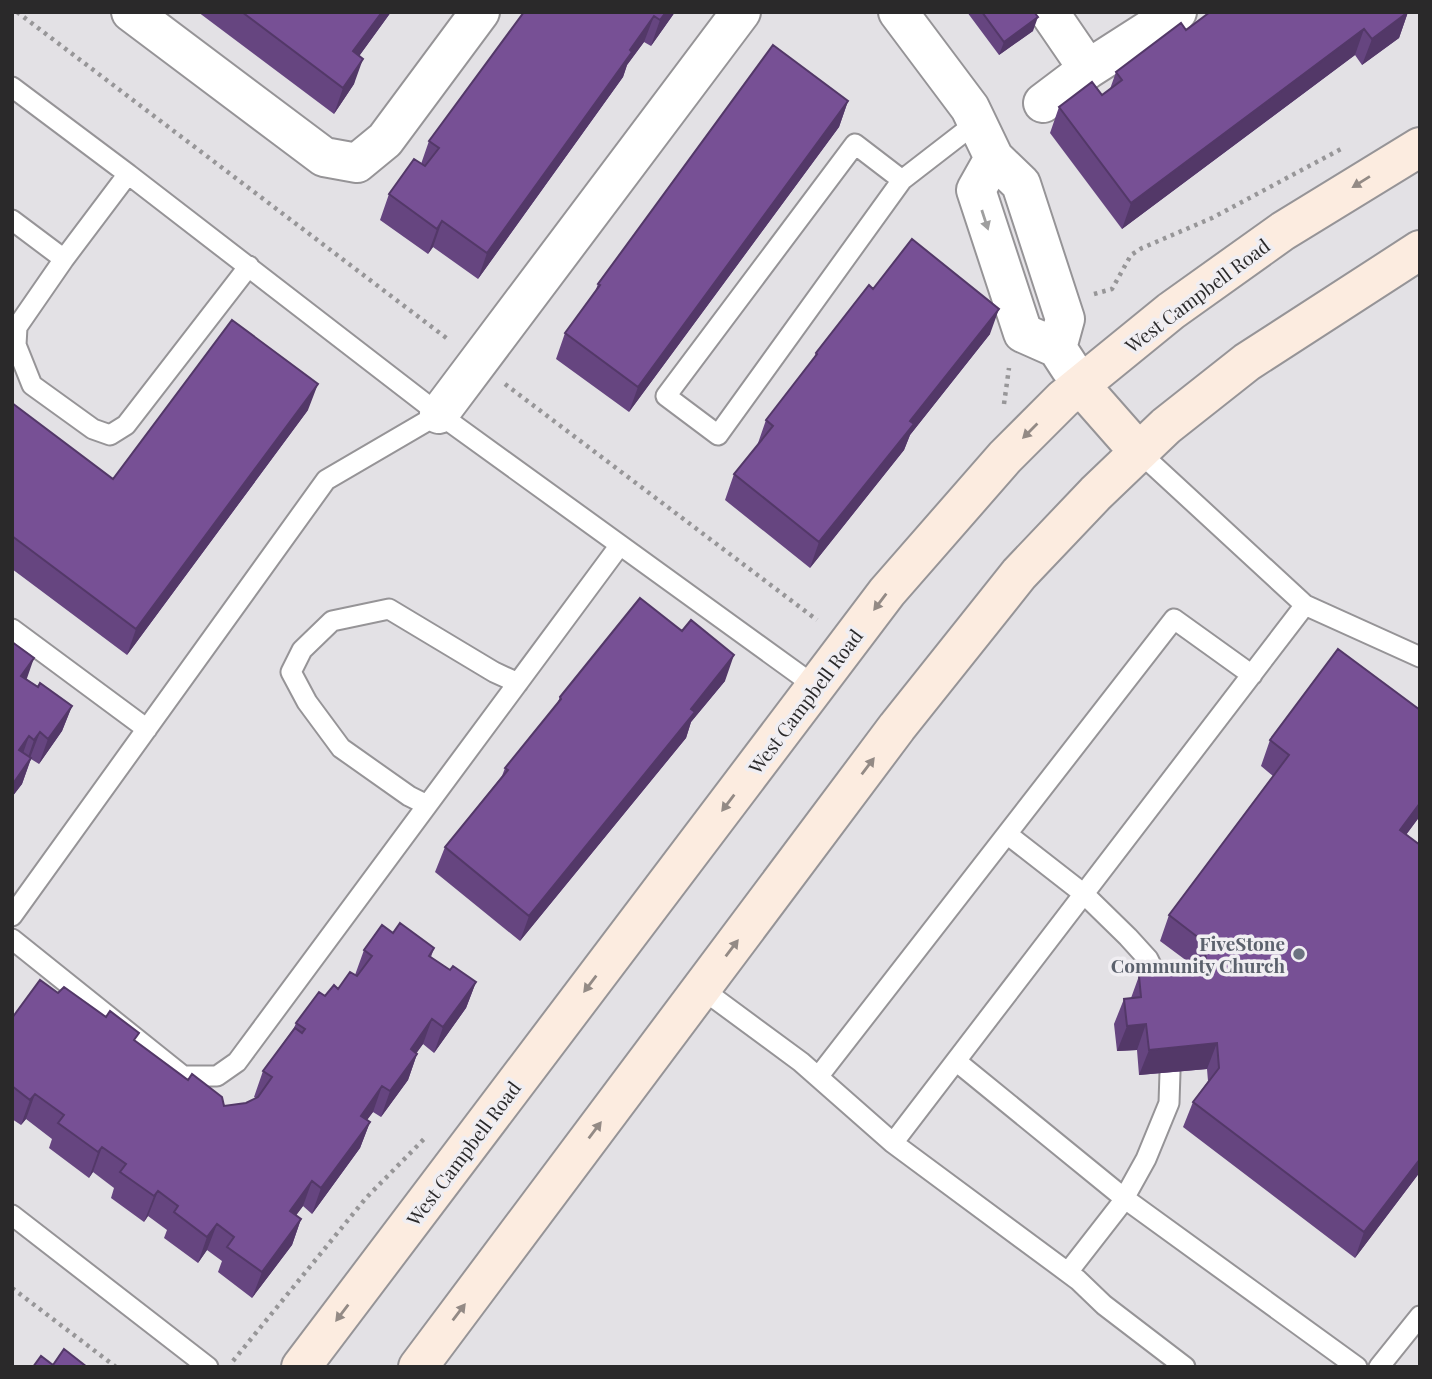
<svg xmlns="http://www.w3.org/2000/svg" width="1432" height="1379" viewBox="0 0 1432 1379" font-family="'Playfair Display',serif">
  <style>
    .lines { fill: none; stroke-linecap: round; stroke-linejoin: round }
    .service-casing { stroke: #969497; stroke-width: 23 }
    .minor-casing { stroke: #969497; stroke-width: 42 }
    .secondary-casing { stroke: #969497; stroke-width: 42 }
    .path { stroke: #979698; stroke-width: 4.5; stroke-dasharray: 3.5 5; stroke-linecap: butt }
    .service { stroke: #fff; stroke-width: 19 }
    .minor { stroke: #fff; stroke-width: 38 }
    .secondary { stroke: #fcece0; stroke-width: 38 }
    .wall { fill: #664580 }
    .shaded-wall { fill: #533868 }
    .building { fill: #775095; stroke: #533868; stroke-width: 2 }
    .oneway { fill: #938a85 }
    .oneway2 { fill: #9f9f9f }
    .worship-dot { fill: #6b7280; stroke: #f0eef2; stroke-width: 2.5 }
    .labels { text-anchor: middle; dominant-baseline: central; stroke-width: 7; stroke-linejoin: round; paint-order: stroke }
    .street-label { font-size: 19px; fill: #2a292a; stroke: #f0eef2 }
    .worship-label { font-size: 19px; font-weight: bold; fill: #5b616d; stroke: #f0eef2; text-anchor: end }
  </style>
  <rect width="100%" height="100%" fill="#e3e1e5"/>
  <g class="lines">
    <defs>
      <path id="service" d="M 12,87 L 128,174
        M 902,180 L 855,144 L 666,396 L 718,435 L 902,180 L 977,122
        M 12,220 L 64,259 L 128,174 L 439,414
        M 64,259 L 17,327 L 16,345 L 32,385 L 93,429 L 110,435 L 126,425 L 249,266
        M 1139,452 L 1305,605 L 1420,657
        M 12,629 L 147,729
        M 427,805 L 409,796 L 341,748 L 307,702 L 291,672 L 302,650 L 332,621 L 389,609 L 494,672 L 518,683
        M 1007,834 L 1084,894 L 1128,937 L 1148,959 L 1168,999
        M 12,916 L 326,480 L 439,414 L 815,686
        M 12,939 L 183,1076 L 217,1076 L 237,1062 L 620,545
        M 702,989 L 801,1062 L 893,1143 L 1078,1280 L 1104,1305 L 1185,1367
        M 956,1061 L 1124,1198 L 1357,1367
        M 818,1077 L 1174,619 L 1252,675
        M 893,1143 L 1305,605
        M 12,1215 L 208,1367
        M 1068,1272 L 1121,1204 L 1146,1159 L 1169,1103 L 1170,1072
        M 1379,1367 L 1420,1316"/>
      <path id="minor" d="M 131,12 L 324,157 L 357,163 L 385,140 L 480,12
        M 898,12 L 970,108 L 994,158 L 1021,184 L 1065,319 L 1057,348
        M 1049,12 L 1088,69
        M 1043,103 L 1088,69 L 1177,12
        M 994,158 L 976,190 L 1023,333 L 1057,348 L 1070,368
        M 439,414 L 741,12"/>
      <path id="secondary" d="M 1080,385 L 1139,452
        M 301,1367 L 887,592 L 1005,457 L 1063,399 L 1171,311 L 1283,231 L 1420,147
        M 418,1367 L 897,727 L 1019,574 L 1096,493 L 1166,426 L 1247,362 L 1420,250"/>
    </defs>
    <use href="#service" class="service-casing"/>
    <use href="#minor" class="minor-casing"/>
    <use href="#secondary" class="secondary-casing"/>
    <path class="path" d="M 17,12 L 449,340
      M 1094,294 L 1112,289 L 1131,255 L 1142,248 L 1212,218 L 1341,149
      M 505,384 L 817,620
      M 1004,404 L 1009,368
      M 12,1288 L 116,1367
      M 233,1361 L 366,1198 L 426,1137"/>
    <use href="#service" class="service"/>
    <use href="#minor" class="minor"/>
    <use href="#secondary" class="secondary"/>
  </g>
  <path class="wall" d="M 198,12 L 391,12 L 359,56 L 354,84 L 334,114 Z
    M 524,12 L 675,12 L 651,46 L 644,42 L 627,65 L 623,77 L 478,279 L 433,247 L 428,254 L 380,220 L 389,194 L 421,164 L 429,141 Z
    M 967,12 L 1034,12 L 1033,31 L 999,55 Z
    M 1408,12 L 1399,38 L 1362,65 L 1355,55 L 1122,229 L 1050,133 L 1059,107 L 1102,95 L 1110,89 L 1116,72 L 1186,30 Z
    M 848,101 L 839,127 L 629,412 L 556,359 L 565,333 L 595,292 L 598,284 Z
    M 873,289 L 990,334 L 910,435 L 904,450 L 810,568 L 725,500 L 734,474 L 757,446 L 766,420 L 813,360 L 816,353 Z
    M 12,403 L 113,479 L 308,410 L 127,655 L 12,569 Z
    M 27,679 L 38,687 L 72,706 L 62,731 L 39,764 L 31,759 L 22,784 L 12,797 Z
    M 725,681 L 691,722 L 686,738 L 520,941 L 435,872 L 445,847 L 502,776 L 505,768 L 557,704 L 560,697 Z
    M 1420,710 L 1420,816 L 1406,835 L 1420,845 L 1420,1172 L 1355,1258 L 1183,1127 L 1193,1102 L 1208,1081 L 1207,1069 L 1139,1075 L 1137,1050 L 1117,1051 L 1114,1024 L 1124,999 L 1131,998 L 1139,976 L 1195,971 L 1195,967 L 1160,941 L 1169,915 L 1273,776 L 1261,766 L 1270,740 Z
    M 393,933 L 434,948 L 431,957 L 450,970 L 476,982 L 466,1008 L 434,1053 L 423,1044 L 416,1053 L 417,1054 L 408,1080 L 381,1117 L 373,1112 L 367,1120 L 370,1122 L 360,1148 L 312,1214 L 303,1206 L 296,1215 L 301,1219 L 292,1245 L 252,1298 L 218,1272 L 222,1261 L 207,1250 L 198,1263 L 164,1238 L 167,1230 L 148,1216 L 144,1222 L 111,1198 L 114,1188 L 93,1172 L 89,1178 L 49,1148 L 52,1139 L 26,1119 L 21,1125 L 12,1119 L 12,1018 L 58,993 L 106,1017 L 136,1042 L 224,1106 L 246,1103 L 256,1098 L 254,1097 L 263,1071 L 294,1028 L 296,1023 L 325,996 L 338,989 L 355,975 L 364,950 Z"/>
  <path class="shaded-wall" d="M 382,12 L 391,12 L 344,77 L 353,51 Z
    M 666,12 L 675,12 L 651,46 L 660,20 Z
    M 1408,12 L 1399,38 L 1362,65 L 1372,39 Z
    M 654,16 L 644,42 L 627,65 L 623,77 L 478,279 L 487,253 Z
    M 1038,17 L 1033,31 L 999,55 L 1004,42 Z
    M 1364,29 L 1355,55 L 1122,229 L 1131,203 Z
    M 363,59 L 354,84 L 334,114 L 343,88 Z
    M 848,101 L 839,127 L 629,412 L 638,387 Z
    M 442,221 L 433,247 L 428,254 L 437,229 Z
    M 999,309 L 990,334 L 910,435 L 904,450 L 810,568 L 819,542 L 910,421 Z
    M 318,384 L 308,410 L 127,655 L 136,629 Z
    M 734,655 L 725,681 L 691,722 L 686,738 L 520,941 L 529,916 L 691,709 Z
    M 34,658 L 25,684 L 21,676 Z
    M 72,706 L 62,731 L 39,764 L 48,739 Z
    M 40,732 L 30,758 L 25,766 L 34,740 Z
    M 29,736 L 20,762 L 19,750 Z
    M 31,758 L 22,784 L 12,797 L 12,785 Z
    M 1420,803 L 1420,816 L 1390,856 L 1400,830 Z
    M 476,982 L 466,1008 L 434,1053 L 443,1027 Z
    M 432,1019 L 423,1044 L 401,1075 L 411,1049 Z
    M 1146,1024 L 1137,1050 L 1117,1051 L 1127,1026 Z
    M 1217,1043 L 1207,1069 L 1139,1075 L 1149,1050 Z
    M 417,1054 L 408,1080 L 381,1117 L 390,1091 Z
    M 382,1086 L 373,1112 L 351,1141 L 361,1116 Z
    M 35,1094 L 26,1119 L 21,1125 L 30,1100 Z
    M 370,1122 L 360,1148 L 312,1214 L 321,1188 Z
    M 102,1147 L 93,1172 L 89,1178 L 98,1152 Z
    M 1420,1159 L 1420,1172 L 1355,1258 L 1364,1232 Z
    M 312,1181 L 303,1206 L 281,1236 L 290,1211 Z
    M 158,1191 L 148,1216 L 144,1222 L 154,1196 Z
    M 301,1219 L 292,1245 L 252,1298 L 262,1272 Z
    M 217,1224 L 207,1250 L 198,1263 L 207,1237 Z"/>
  <path class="building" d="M 242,12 L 382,12 L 353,51 L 363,59 L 343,88 Z
    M 524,12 L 666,12 L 660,20 L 654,16 L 630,50 L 632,52 L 487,253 L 442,221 L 437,229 L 389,194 L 414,159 L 425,166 L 439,148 L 429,141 Z
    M 982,12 L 1034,12 L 1038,17 L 1004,42 Z
    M 1210,12 L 1408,12 L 1372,39 L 1364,29 L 1131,203 L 1059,107 L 1092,82 L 1102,95 L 1122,80 L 1116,72 L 1181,23 L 1186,30 Z
    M 773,45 L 848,101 L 638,387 L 565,333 L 600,285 L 598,284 Z
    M 912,239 L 999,309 L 910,421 L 914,424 L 819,542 L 734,474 L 773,426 L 766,420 L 817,354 L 816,353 L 869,285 L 873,289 Z
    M 232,320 L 318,384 L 136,629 L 12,536 L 12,403 L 113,479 Z
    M 640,598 L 682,631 L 691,620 L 734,655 L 691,709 L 695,712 L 529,916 L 445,847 L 508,770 L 505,768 L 561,699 L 560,697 Z
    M 12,642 L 34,658 L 21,676 L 38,687 L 40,683 L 72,706 L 48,739 L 40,732 L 34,740 L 29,736 L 19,750 L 31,758 L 12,785 Z
    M 1338,649 L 1420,710 L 1420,803 L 1400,830 L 1420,845 L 1420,1159 L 1364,1232 L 1193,1102 L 1219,1068 L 1217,1043 L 1149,1050 L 1146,1024 L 1127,1026 L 1124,999 L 1141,997 L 1139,976 L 1207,970 L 1204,942 L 1169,915 L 1289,755 L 1270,740 Z
    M 400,923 L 434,948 L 429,956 L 450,970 L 453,966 L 476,982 L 443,1027 L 432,1019 L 411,1049 L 417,1054 L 390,1091 L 382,1086 L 361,1116 L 370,1122 L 321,1188 L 312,1181 L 290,1211 L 301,1219 L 262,1272 L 227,1247 L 234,1237 L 217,1224 L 207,1237 L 174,1212 L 178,1206 L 158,1191 L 154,1196 L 120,1172 L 126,1164 L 102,1147 L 98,1152 L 58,1123 L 64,1115 L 35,1094 L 30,1100 L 12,1086 L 12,1018 L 40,980 L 58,993 L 64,987 L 106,1017 L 110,1011 L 139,1033 L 134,1040 L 188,1080 L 192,1074 L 222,1097 L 224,1106 L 246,1103 L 258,1097 L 272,1077 L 263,1071 L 295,1028 L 302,1033 L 305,1029 L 296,1023 L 319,992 L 325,996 L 334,985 L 338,989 L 350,972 L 357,976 L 372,956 L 364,950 L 382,925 L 393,933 Z
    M 64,1349 L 87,1367 L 33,1367 L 41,1356 L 53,1365 Z"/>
  <defs><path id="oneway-solid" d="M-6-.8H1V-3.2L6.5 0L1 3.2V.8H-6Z" transform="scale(1.75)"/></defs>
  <g class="oneway">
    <use href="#oneway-solid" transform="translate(1361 182) rotate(148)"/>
    <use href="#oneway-solid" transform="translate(1030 431) rotate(135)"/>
    <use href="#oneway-solid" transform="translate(880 602) rotate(127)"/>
    <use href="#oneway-solid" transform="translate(868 766) rotate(-53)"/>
    <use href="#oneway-solid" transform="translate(728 803) rotate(127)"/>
    <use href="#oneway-solid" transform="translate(732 948) rotate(-53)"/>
    <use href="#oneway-solid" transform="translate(590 984) rotate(127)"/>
    <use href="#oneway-solid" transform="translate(595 1130) rotate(-53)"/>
    <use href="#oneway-solid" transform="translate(459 1312) rotate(-53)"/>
    <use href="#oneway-solid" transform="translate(342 1313) rotate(127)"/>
  </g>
  <use class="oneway2" href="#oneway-solid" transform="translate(985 220) rotate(72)"/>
  <circle class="worship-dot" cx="1299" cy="954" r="7"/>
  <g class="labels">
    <g class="street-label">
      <text transform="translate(1197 295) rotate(-37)">West Campbell Road</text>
      <text transform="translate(805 701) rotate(-53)">West Campbell Road</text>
      <text transform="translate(463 1153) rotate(-53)">West Campbell Road</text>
    </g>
    <g class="worship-label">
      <text x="1285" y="943">FiveStone<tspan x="1285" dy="22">Community Church</tspan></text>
    </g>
  </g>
  <rect width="1432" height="1379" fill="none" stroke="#2a292a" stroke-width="28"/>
</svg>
